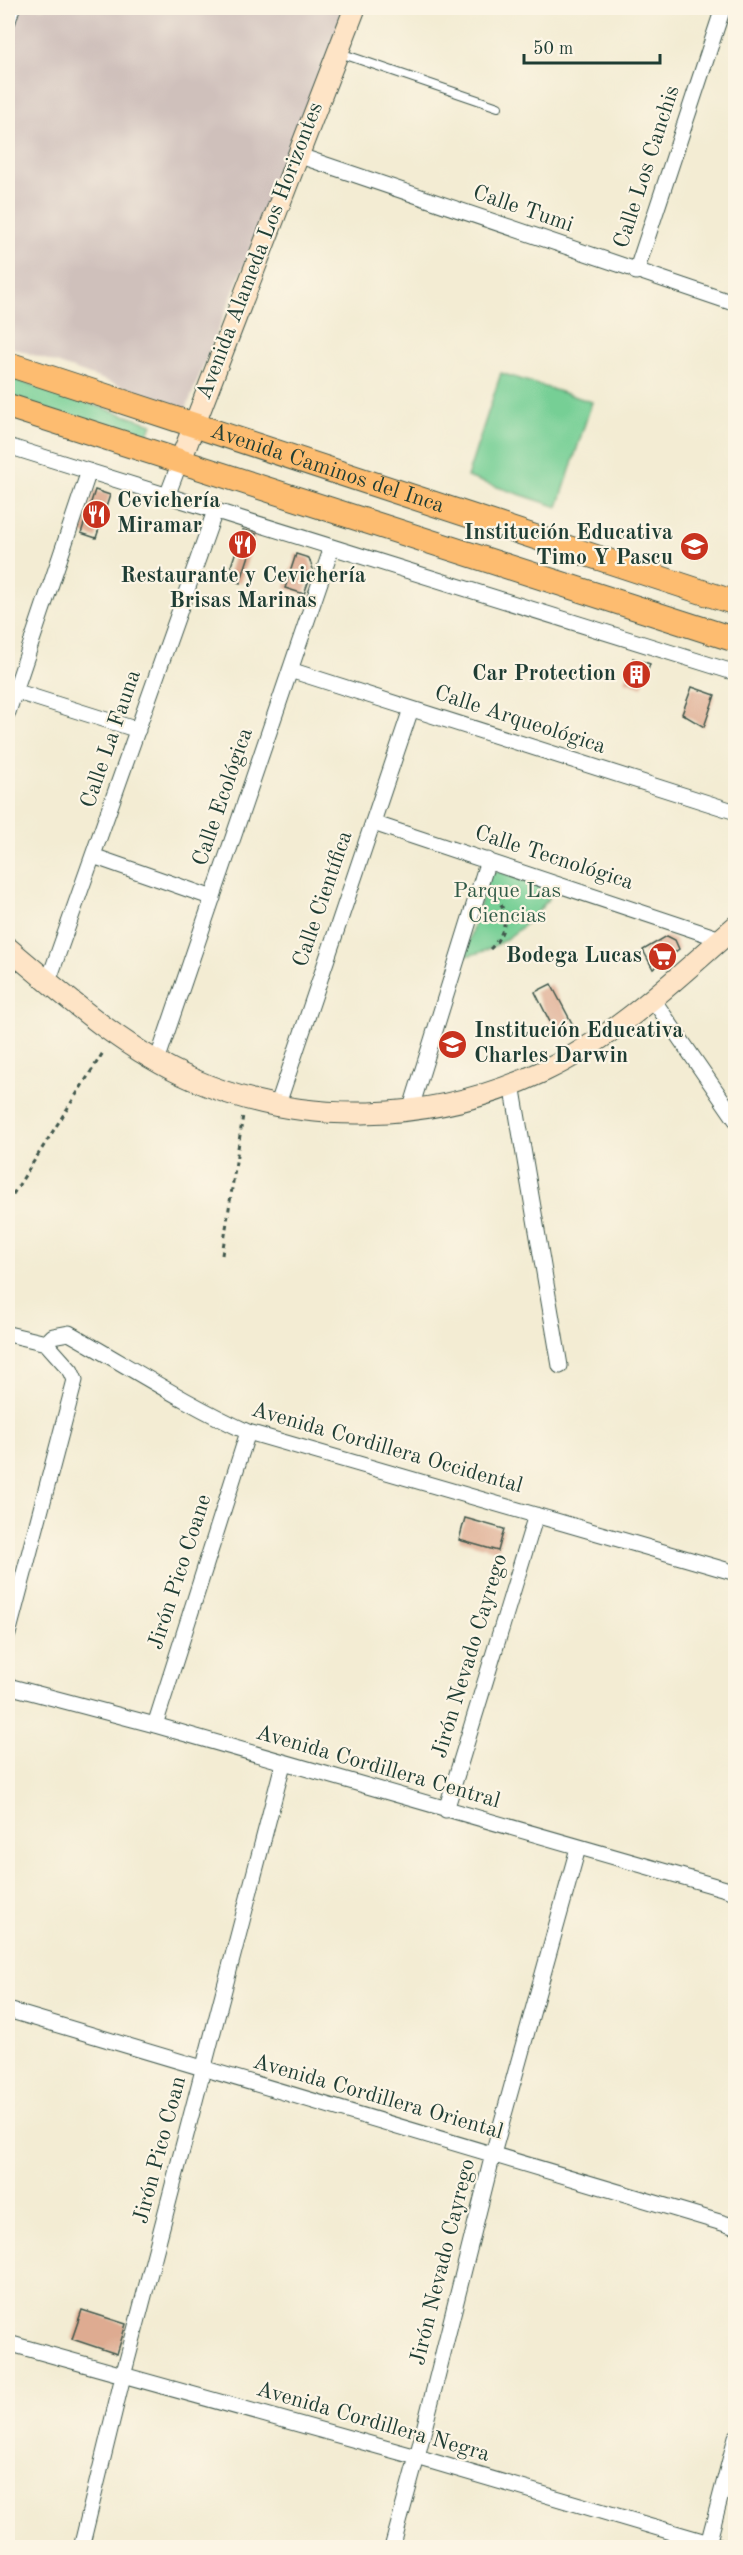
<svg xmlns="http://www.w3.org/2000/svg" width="743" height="2555" viewBox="0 0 743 2555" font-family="'Old Standard TT',serif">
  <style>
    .industrial { fill: #cfc0bb }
    .green { fill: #76cf95; stroke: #4a8664; stroke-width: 1.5 }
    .building { fill: #deab91 }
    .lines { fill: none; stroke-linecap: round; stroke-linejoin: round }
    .lane-casing { stroke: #3f574c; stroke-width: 10 }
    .street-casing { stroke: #3f574c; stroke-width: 17 }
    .secondary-casing { stroke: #3f574c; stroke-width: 23 }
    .primary-casing { stroke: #3f574c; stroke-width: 26 }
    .path { stroke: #3f574c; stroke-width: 3; stroke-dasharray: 4.5 4.5; stroke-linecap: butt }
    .lane { stroke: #fff; stroke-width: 8 }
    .street { stroke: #fff; stroke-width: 15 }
    .secondary { stroke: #fee4c6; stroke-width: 21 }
    .primary { stroke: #fdbc70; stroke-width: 24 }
    .labels { text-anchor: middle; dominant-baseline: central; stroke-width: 4.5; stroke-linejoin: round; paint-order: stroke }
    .street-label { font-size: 22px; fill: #1f3d34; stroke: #fcf5e5 }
    .poi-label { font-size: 22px; font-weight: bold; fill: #1f3d34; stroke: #fcf5e5; text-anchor: end }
    .park-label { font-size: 22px; fill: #305a47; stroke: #fcf5e5 }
  </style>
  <rect width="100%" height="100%" fill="#fcf5e5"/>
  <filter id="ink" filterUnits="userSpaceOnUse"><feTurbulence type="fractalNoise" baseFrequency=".0167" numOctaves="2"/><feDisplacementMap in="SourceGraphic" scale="12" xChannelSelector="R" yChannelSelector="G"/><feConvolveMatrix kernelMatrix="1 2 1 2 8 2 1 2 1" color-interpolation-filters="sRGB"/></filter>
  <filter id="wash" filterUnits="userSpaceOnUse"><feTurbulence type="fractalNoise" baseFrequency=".008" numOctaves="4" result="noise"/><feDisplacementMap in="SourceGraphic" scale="24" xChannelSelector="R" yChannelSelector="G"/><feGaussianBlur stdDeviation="1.35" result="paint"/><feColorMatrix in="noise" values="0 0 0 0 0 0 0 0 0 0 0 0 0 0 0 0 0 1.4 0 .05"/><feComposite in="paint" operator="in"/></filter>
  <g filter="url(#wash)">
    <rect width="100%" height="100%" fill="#f3ecd3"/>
    <path class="industrial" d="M 8,8 L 348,8 L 186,409 L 8,346 Z"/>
    <path class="green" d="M 501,373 L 592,402 L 558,507 L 467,477 Z
      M 8,377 L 152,424 L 145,443 L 8,399 Z
      M 499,871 L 554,891 C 537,918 497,953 464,956 L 490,872 Z"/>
    <g id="blocks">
      <path class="building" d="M 95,490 L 110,495 L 96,538 L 81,533 Z
        M 243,530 L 256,534 L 240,583 L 227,578 Z
        M 296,554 L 309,558 L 313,569 L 304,594 L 285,588 Z
        M 633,658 L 650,664 L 642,687 L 625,681 Z
        M 692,687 L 715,695 L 704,727 L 682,714 Z
        M 667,936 L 675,940 L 679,949 L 653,969 L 643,950 Z
        M 551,984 L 574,1027 L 557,1036 L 535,992 Z
        M 465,1518 L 504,1529 L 498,1551 L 459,1540 Z
        M 82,2310 L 126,2324 L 117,2354 L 72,2339 Z"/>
    </g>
  </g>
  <g filter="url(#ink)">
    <use href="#blocks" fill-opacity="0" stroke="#3f574c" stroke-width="1.5"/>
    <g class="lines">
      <defs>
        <path id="lane" d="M 340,53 L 498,107"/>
        <path id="street" d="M 8,21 L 12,8
          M 297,155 L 736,304
          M 636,272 L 723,8
          M 8,446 L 736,673
          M 167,496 L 180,462
          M 290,670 L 736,812
          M 8,689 L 138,730
          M 8,712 L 89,471
          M 373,823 L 721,939
          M 93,856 L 213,898
          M 48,982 L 215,511
          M 652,998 L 736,1120
          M 157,1061 L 332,547
          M 512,1084 L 560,1366
          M 278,1104 L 411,709
          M 410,1111 L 488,860
          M 8,1334 L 46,1343 L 71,1371 L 75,1380 L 8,1634
          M 46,1343 L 53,1336 L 69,1333 C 128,1366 186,1404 248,1432 L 736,1573
          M 8,1686 L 155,1725 L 736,1892
          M 155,1725 L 248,1432
          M 446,1810 L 536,1515
          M 8,2010 L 736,2227
          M 8,2343 L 417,2457 L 726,2548
          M 81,2548 L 123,2376 L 283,1764
          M 392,2548 L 417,2457 L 493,2154 L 578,1848
          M 707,2548 L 736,2437"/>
        <path id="secondary" d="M 180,462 L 355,8
          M 8,948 C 65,996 123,1049 192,1079 C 303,1128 435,1123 544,1071 C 616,1037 676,978 736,926"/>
        <g id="primary">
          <path id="s1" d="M 8,364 L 736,603"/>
          <path d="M 8,406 L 736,640"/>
        </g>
      </defs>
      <use href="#lane" class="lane-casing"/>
      <use href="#street" class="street-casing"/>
      <use href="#secondary" class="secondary-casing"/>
      <use href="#primary" class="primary-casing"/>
      <path class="path" d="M 490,949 C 507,932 510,913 494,894
        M 8,1202 L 104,1051
        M 222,1255 L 243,1115"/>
      <use href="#lane" class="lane"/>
      <use href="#street" class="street"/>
      <use href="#secondary" class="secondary"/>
      <use href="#primary" class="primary"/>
    </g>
  </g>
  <defs>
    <symbol id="restaurant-disc" viewBox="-11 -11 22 22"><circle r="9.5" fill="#c8321e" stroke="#fcf5e5"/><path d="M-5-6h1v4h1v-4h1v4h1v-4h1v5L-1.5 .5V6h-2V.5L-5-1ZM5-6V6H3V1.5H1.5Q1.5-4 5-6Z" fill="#fff"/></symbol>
    <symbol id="school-disc" viewBox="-11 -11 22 22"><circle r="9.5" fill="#c8321e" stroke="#fcf5e5"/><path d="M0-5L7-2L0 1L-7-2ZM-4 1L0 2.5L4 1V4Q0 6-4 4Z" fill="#fff"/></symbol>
    <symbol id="building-disc" viewBox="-11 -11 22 22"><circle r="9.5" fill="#c8321e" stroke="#fcf5e5"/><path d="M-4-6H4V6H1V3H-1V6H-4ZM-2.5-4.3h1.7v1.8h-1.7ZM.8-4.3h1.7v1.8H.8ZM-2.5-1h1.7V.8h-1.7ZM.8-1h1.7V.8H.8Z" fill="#fff"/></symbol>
    <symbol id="supermarket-disc" viewBox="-11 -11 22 22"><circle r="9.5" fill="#c8321e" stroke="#fcf5e5"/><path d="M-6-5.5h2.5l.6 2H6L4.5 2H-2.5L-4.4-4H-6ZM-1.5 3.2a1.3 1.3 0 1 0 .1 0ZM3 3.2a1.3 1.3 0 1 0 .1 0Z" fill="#fff"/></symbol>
  </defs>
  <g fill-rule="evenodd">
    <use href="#restaurant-disc" x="80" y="498" width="33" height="33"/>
    <use href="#restaurant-disc" x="226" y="528" width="33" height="33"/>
    <use href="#school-disc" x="678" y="530" width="33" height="33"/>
    <use href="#building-disc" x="620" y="658" width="33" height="33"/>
    <use href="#supermarket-disc" x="646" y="940" width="33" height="33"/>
    <use href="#school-disc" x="436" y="1028" width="33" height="33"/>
  </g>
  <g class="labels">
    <g class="street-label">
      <text transform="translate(647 167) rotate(-72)">Calle Los Canchis</text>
      <text transform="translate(523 209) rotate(19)">Calle Tumi</text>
      <text transform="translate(260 251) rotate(-69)">Avenida Alameda Los Horizontes</text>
      <text stroke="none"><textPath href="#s1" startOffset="336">Avenida Caminos del Inca</textPath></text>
      <text transform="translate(520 720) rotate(18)">Calle Arqueológica</text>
      <text transform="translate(111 739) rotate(-71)">Calle La Fauna</text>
      <text transform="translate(223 797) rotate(-71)">Calle Ecológica</text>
      <text transform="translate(554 858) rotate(18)">Calle Tecnológica</text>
      <text transform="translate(323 899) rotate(-71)">Calle Científica</text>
      <text transform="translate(387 1448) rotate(16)">Avenida Cordillera Occidental</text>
      <text transform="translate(180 1572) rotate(-72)">Jirón Pico Coane</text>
      <text transform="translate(470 1656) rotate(-73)">Jirón Nevado Cayrego</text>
      <text transform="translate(378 1767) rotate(16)">Avenida Cordillera Central</text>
      <text transform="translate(378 2097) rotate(16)">Avenida Cordillera Oriental</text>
      <text transform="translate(160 2150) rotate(-75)">Jirón Pico Coan</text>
      <text transform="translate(443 2262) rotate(-76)">Jirón Nevado Cayrego</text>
      <text transform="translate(373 2422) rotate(16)">Avenida Cordillera Negra</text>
    </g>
    <g class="poi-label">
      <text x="117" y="501" text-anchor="start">Cevichería<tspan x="117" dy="25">Miramar</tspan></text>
      <text x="673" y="533">Institución Educativa<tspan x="673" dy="25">Timo Y Pascu</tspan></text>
      <text x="243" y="576" text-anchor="middle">Restaurante y Cevichería<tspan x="243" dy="25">Brisas Marinas</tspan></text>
      <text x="616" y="674">Car Protection</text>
      <text x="642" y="956">Bodega Lucas</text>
      <text x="474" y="1031" text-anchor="start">Institución Educativa<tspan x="474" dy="25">Charles Darwin</tspan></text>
    </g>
    <g class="park-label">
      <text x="507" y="891">Parque Las<tspan x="507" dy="25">Ciencias</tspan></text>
    </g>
  </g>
  <rect width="743" height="2555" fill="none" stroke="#fcf5e5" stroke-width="30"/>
  <path d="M524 54v9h136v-9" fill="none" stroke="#1f3d34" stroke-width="3"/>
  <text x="533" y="54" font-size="18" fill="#1f3d34" stroke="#fcf5e5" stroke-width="4.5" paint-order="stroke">50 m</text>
</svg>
